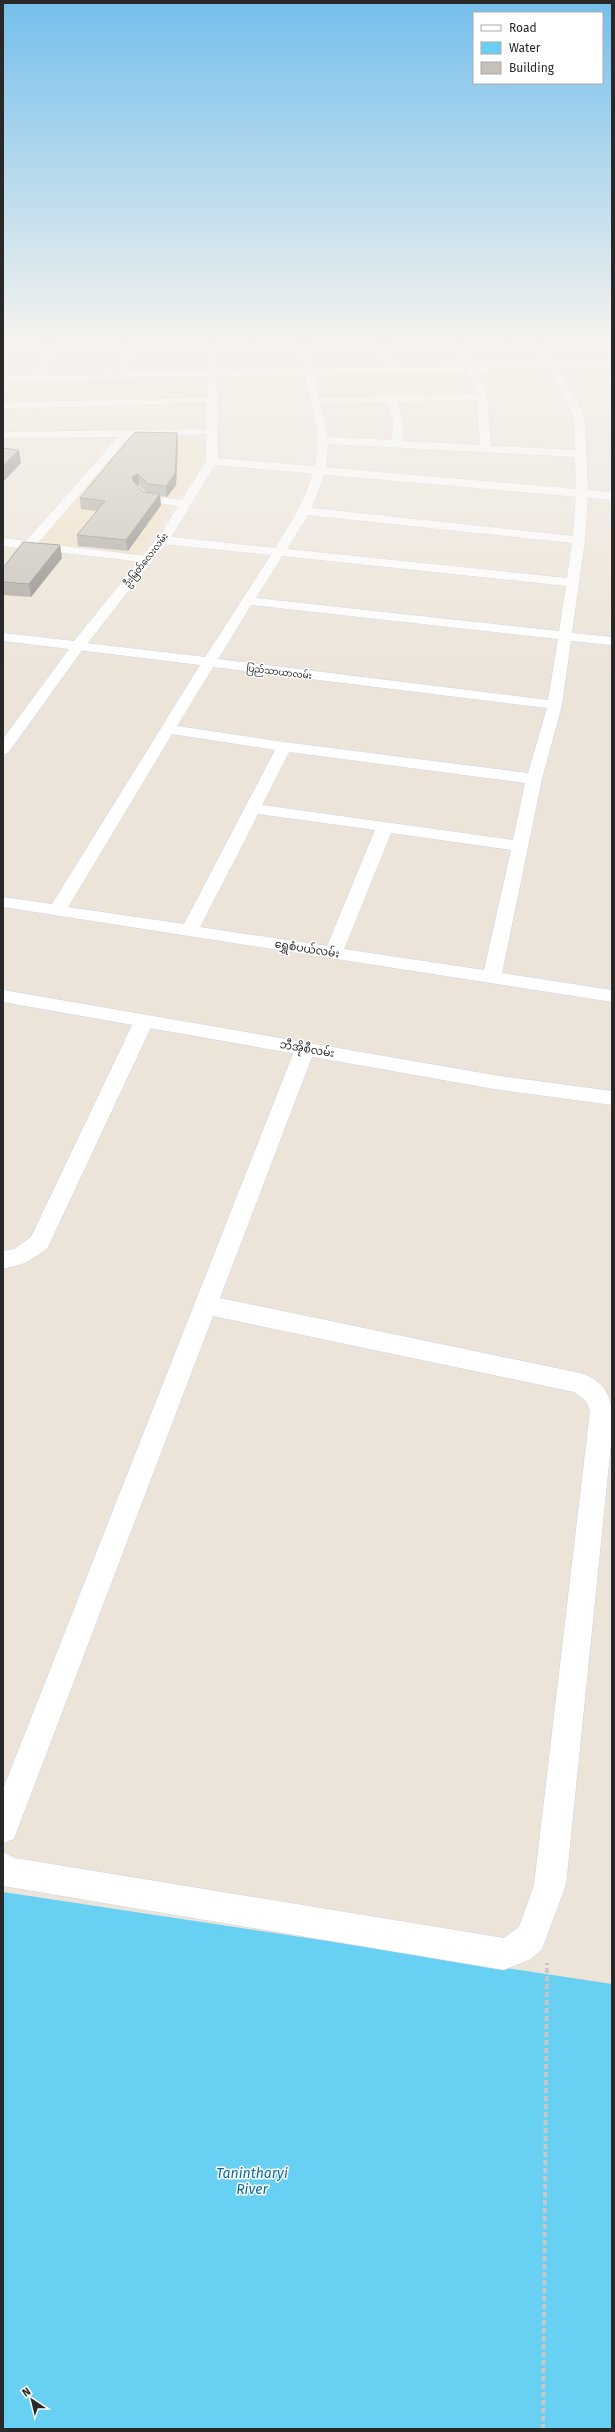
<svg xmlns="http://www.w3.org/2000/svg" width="615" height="2432" viewBox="0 0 615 2432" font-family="'Fira Sans','Noto Sans Myanmar',sans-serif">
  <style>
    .education { fill: #efe1c7 }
    .water { fill: #67d0f3 }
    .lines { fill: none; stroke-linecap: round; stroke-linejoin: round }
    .lane-casing { stroke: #ced2e2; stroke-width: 6 }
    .street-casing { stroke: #ced2e2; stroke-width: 1 }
    .secondary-casing { stroke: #ced2e2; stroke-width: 1 }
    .path { stroke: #c7c7c7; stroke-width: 4; stroke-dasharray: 5 3; stroke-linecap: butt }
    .lane { stroke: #fff; stroke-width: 6 }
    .street { fill: #fff; fill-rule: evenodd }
    .secondary { fill: #fff; fill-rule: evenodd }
    .wall { fill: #aba69f; fill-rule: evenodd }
    .shaded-wall { fill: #8b8782 }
    .building { fill: #c7c1b9; stroke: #8b8782 }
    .labels { text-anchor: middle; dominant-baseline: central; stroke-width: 3; stroke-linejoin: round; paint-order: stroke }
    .far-street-label { font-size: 9px; fill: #282828; stroke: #fff }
    .street-label { font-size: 11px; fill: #282828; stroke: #fff }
    .near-water-label { font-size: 14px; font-style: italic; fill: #076c9d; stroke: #fff }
  </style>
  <rect width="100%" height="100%" fill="#ece4d9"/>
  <path class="education" d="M 130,436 L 194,438 L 203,461 L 138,555 L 38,543 Z"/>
  <path class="water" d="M 3,1892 L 612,1984 L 612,2429 L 3,2429 Z"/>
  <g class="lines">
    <defs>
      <path id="lane" d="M 145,498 L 186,504"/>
      <path id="street" d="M 43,343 L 53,343 L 47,374 L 118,373 L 121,343 L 131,343 L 128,372 L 303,369 L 298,343 L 308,343 L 313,368 L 386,367 L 377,343 L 387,343 L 396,367 L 465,365 L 453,343 L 463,343 L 474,365 L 545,363 L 532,343 L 542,343 L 554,363 L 612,362 L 612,368 L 558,369 L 575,397 L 585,421 L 588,494 L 585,540 L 572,633 L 612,637 L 612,645 L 571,641 L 562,705 L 542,779 L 502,973 L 612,990 L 612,1002 L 3,907 L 3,897 L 52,904 L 200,665 L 78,650 L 71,646 L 78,642 L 205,657 L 271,555 L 163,544 L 157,540 L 163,536 L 275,548 C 296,515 317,481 317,441 C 318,421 308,394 305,375 L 3,381 L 3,375 L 38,374 ZM 548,369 L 565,397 L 575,421 L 575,450 L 491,446 L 487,397 L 477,371 ZM 467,371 L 476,394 L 319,398 L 314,374 ZM 477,400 L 480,445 L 403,441 L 403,421 L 397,402 ZM 387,402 L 393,421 L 392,440 L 328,437 L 321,404 ZM 328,444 L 575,457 L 576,494 L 573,536 L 312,508 L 326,470 ZM 308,515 L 572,543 L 567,578 L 287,549 ZM 282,556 L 566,586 L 559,631 L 256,598 ZM 251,605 L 558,639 L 548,700 L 218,659 ZM 213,667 L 547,708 L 528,773 L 284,742 L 177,726 ZM 172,734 L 275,750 L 184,924 L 68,907 ZM 289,752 L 525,783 L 513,840 L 262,805 ZM 258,814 L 375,830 L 327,946 L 200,927 ZM 391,833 L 511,850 L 484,970 L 344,949 Z
        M 213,397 L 218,400 L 217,402 L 3,409 L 3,403 Z
        M 213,429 L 218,432 L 217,434 L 130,436 L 38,543 L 147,556 L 153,560 L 151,563 L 3,546 L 3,538 L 26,541 L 118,437 L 3,438 L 3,432 Z
        M 144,1015 L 151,1016 L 154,1021 L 47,1249 L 25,1263 L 3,1269 L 3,1251 L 14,1249 L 31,1237 L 134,1021 L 137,1016 Z
        M 305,1042 L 312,1044 L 315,1049 L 220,1298 L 580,1373 C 613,1384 612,1404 612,1434 L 566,1885 L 542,1949 L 531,1959 L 504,1970 L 3,1886 L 3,1852 L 15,1858 L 504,1938 L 519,1927 L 534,1885 L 590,1411 L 586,1401 L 574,1392 L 213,1316 L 18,1828 L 14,1839 L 3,1843 L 3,1789 L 295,1049 L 298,1044 Z"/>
      <path id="secondary" d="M 207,343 L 217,343 L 218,458 L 612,492 L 612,500 L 215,465 L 171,537 L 83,649 L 8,753 L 3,755 L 3,739 L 69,649 L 3,641 L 3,633 L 74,641 L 162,532 L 206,461 Z
        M 3,990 L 494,1075 L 612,1091 L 612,1105 L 494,1089 L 3,1002 Z"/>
    </defs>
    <use href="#lane" class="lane-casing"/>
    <use href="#street" class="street-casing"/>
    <use href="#secondary" class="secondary-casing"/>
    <path class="path" d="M 543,2429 L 547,1963"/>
    <use href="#lane" class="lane"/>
    <use href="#street" class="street"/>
    <use href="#secondary" class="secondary"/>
  </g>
  <path class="wall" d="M 178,443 L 176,485 L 167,497 L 160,496 L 161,505 L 128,551 L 78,546 L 77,535 L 97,511 L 81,509 L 80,498 ZM 137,485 L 139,485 L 146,492 L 143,492 Z
    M 60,545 L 62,558 L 31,597 L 3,595 L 3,568 Z"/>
  <path class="shaded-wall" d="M 177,433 L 178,443 L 176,485 L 167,497 L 166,486 Z
    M 19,450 L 21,463 L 3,482 L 3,466 Z
    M 138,474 L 139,485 L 133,487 L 132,477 Z
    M 160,494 L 161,505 L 128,551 L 126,540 Z
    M 60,545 L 62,558 L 31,597 L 29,584 Z"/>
  <path class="building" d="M 135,432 L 177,433 L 175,474 L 166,486 L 148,484 L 138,474 L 132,477 L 133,481 L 143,492 L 160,494 L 126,540 L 77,535 L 105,501 L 80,498 Z
    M 3,448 L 19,450 L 3,466 Z
    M 23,542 L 60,545 L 29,584 L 3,582 L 3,568 Z"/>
  <linearGradient id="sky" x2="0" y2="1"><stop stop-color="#74bfec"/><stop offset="0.5" stop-color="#f6f3ee"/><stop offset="1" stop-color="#f6f3ee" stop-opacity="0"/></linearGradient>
  <rect width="615" height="683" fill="url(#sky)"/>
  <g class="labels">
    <g class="far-street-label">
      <text transform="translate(146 560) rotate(-52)">ဦးမြတ်လေးလမ်း</text>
      <text transform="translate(279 672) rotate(7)">ပြည်သာယာလမ်း</text>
    </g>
    <g class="street-label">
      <text transform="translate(307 949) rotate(9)">ရွှေစံပယ်လမ်း</text>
      <text transform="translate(307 1049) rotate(10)">ဘီအိုစီလမ်း</text>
    </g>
    <g class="near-water-label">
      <text x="252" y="2173">Tanintharyi<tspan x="252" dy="16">River</tspan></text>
    </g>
  </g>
  <rect width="615" height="2432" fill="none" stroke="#282828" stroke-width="8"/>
  <rect x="473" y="12" width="130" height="72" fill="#ffffff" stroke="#a9a9a9"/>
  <rect x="481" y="25" width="20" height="6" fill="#ffffff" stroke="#a9a9a9"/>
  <text x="509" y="32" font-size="12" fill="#282828">Road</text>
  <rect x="481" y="42" width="20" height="12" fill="#67d0f3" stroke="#a9a9a9"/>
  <text x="509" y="52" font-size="12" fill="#282828">Water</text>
  <rect x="481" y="62" width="20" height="12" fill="#c7c1b9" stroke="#a9a9a9"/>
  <text x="509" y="72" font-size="12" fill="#282828">Building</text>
  <g transform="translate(32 2400) rotate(325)" stroke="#ffffff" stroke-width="3" paint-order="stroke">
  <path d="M0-3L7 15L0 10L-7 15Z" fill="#282828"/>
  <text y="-6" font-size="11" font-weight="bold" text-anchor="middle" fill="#282828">N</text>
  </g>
</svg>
